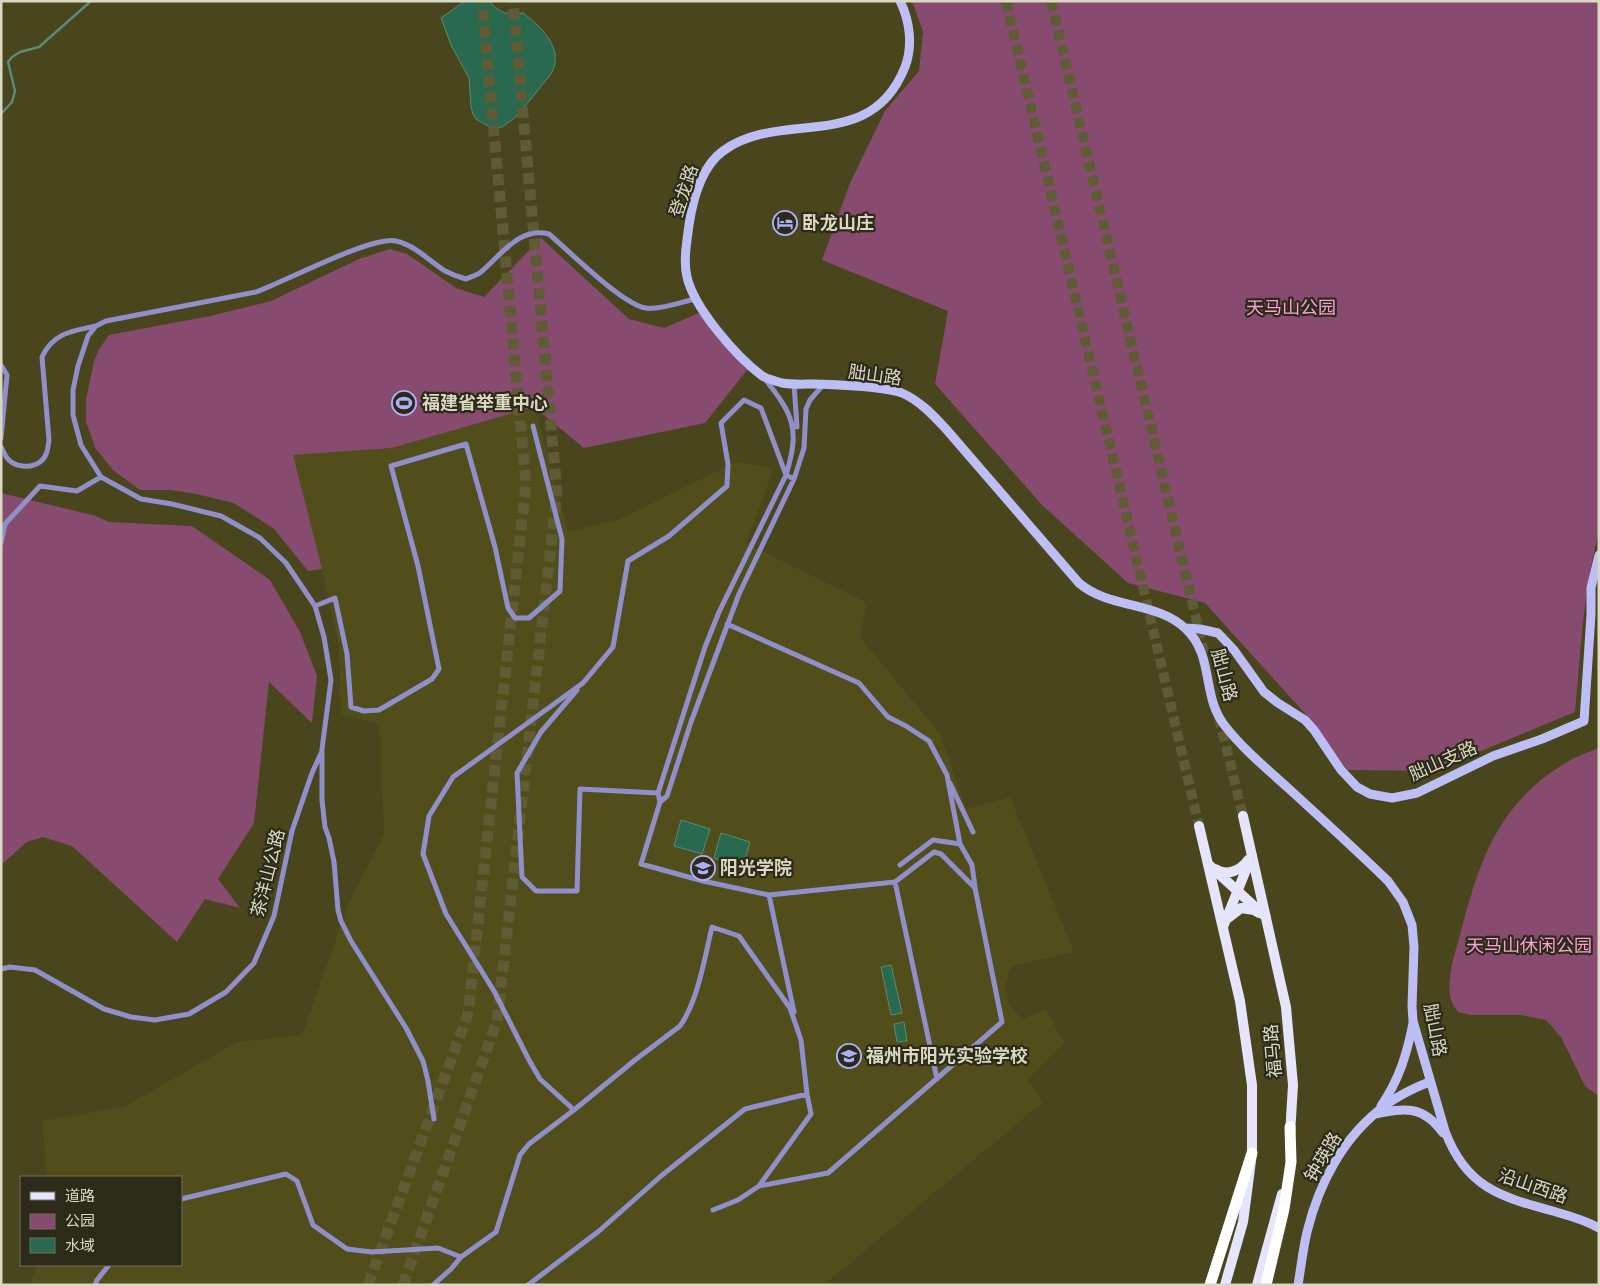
<svg xmlns="http://www.w3.org/2000/svg" width="1600" height="1286" viewBox="0 0 1600 1286" font-family="Montserrat,'Noto Sans SC',sans-serif">
  <style>
    .built { fill: #524e1b }
    .green { fill: #874b6f }
    .water { fill: #28694f; stroke: #5d8a72 }
    .lines { fill: none; stroke-linecap: round; stroke-linejoin: round }
    .stream { stroke: #5d8a72; stroke-width: 2.5 }
    .primary-tunnel { stroke: #5f5b35; stroke-width: 10; stroke-dasharray: 10 5; stroke-linecap: butt }
    .highway-tunnel { stroke: #5f5b35; stroke-width: 11; stroke-dasharray: 11 5.5; stroke-linecap: butt }
    .street { stroke: #908fca; stroke-width: 5 }
    .secondary { stroke: #bebef6; stroke-width: 9 }
    .primary { stroke: #e5e5fd; stroke-width: 10 }
    .highway { stroke: #fff; stroke-width: 11 }
    .labels { text-anchor: middle; dominant-baseline: central; stroke-width: 4.5; stroke-linejoin: round; paint-order: stroke }
    .street-label { font-size: 18px; fill: #dad8c2; stroke: #2c2b19 }
    .poi-label { font-size: 18px; font-weight: bold; fill: #dad8c2; stroke: #2c2b19; text-anchor: start }
    .park-label { font-size: 18px; fill: #fd9fd6; stroke: #2c2b19 }
  </style>
  <rect width="100%" height="100%" fill="#49451c"/>
  <path class="built" d="M 535,407 L 568,532 L 620,519 L 736,462 L 774,468 L 746,543 L 867,603 L 860,637 L 940,734 L 966,809 L 1010,797 L 1074,952 L 1011,966 L 1005,986 L 1008,1002 L 1022,1020 L 1046,1009 L 1064,1043 L 1027,1080 L 1043,1102 L 824,1285 L 30,1285 L 37,1265 L 181,1265 L 181,1177 L 47,1177 L 42,1121 L 124,1107 L 237,1042 L 302,1035 L 350,900 L 384,835 L 380,724 L 341,714 L 339,646 L 322,569 L 292,455 L 392,448 Z"/>
  <path class="green" d="M 912,1 L 1599,1 L 1599,532 C 1583,590 1581,652 1575,712 L 1433,771 L 1347,770 L 1310,719 L 1205,603 L 1128,583 L 1042,505 L 935,384 L 948,311 L 822,260 L 850,183 L 885,111 L 919,71 L 923,32 Z
    M 541,238 L 629,319 L 664,328 L 699,313 L 747,370 L 705,423 L 584,448 L 534,407 L 392,448 L 293,455 L 322,569 L 308,571 L 274,529 L 234,503 L 196,494 L 171,490 L 140,490 L 113,470 L 96,449 L 86,422 L 86,399 L 94,361 L 99,349 L 109,335 L 210,316 L 271,301 L 359,259 L 390,249 L 407,254 L 456,288 L 484,297 Z
    M 1,493 L 96,516 L 109,522 L 192,526 L 270,580 L 300,632 L 317,676 L 312,723 L 269,682 L 254,823 L 218,879 L 240,908 L 205,899 L 177,942 L 72,846 L 43,837 L 27,842 L 1,865 Z
    M 1599,748 L 1599,1096 L 1585,1086 L 1561,1037 L 1546,1020 L 1521,1015 L 1471,1015 L 1458,1012 C 1456,1009 1453,1006 1452,1002 C 1445,985 1454,956 1459,939 C 1479,860 1498,800 1574,758 C 1582,754 1591,751 1599,748 Z"/>
  <path class="water" d="M 465,1 L 489,1 C 502,15 506,14 523,13 C 542,27 565,50 551,74 L 517,116 L 502,127 L 495,128 L 488,126 L 476,119 L 473,114 L 471,107 L 469,78 L 451,45 L 441,18 Z
    M 681,820 L 710,829 L 702,854 L 674,846 Z
    M 721,833 L 750,842 L 743,867 L 714,858 Z
    M 891,965 L 902,1013 L 891,1015 L 881,967 Z
    M 904,1022 L 907,1041 L 897,1042 L 894,1024 Z"/>
  <g class="lines">
    <path class="stream" d="M 1,114 L 12,102 L 15,91 L 8,62 L 12,57 L 20,52 L 39,47 L 91,1"/>
    <path class="primary-tunnel" d="M 1006,1 L 1199,826
      M 1051,1 L 1205,657
      M 1219,717 L 1243,816"/>
    <path class="highway-tunnel" d="M 368,1285 L 468,1014 L 526,484 L 482,1
      M 403,1285 L 497,1021 L 557,493 L 513,1"/>
    <path class="street" d="M 1,365 L 7,375 L 1,438
      M 764,378 C 794,415 800,429 786,475 L 719,612 L 705,647 L 658,793 L 660,802 L 667,796 L 691,722 L 739,594 L 794,479 L 804,448 L 806,409 L 810,400 L 823,385
      M 794,384 L 797,427
      M 1,447 C 3,450 5,455 7,458 C 14,467 30,469 40,462 C 47,457 48,448 49,440 L 42,357 C 53,333 72,331 96,326
      M 1,543 L 5,524 L 40,486 L 77,491 L 101,477
      M 315,606 L 335,598 L 347,654 L 351,707 L 364,711 L 379,710 L 432,679 L 439,669 L 418,566 L 391,466 L 466,444 L 495,547 L 508,608 L 515,618 L 529,618 L 560,591 L 562,539 L 533,426
      M 727,624 L 859,683 L 888,717 L 906,726 L 929,741 L 947,775 L 960,844
      M 577,690 L 541,732 L 517,773 L 522,877 L 536,891 L 577,891 L 580,789 L 658,793
      M 950,783 L 973,832
      M 660,802 L 641,864 L 703,881 L 769,895 L 895,882 L 934,852 L 941,854 L 975,888 L 1002,1022 L 828,1173 L 759,1186
      M 900,865 L 933,840 L 960,844 L 972,865 L 975,887
      M 895,882 L 937,1079
      M 769,895 L 794,1012
      M 1,969 L 10,967 L 35,970 L 104,1009 L 131,1017 L 155,1020 L 189,1014 L 226,992 L 254,963 L 274,916 L 292,831 L 312,773 L 322,751
      M 434,1119 L 428,1081 L 423,1061 L 406,1028 L 351,941 L 341,921 L 338,910 L 334,862 L 329,838 L 325,827 L 322,800 L 322,749 L 331,680 L 324,637 L 315,606 L 286,563 L 260,538 L 221,516 L 172,504 L 141,499 L 101,477 L 81,445 L 73,415 L 73,390 L 78,366 L 88,336 L 96,326 L 106,321 L 256,292 C 284,282 373,235 396,241 C 415,245 429,261 445,271 C 451,274 459,277 466,279 C 471,277 477,275 481,272 C 501,255 520,226 549,234 C 569,251 623,305 646,308 C 660,310 681,302 695,299
      M 181,1199 L 286,1174 L 297,1181 L 313,1225 L 347,1249 L 372,1252 L 438,1248 L 461,1257
      M 713,1210 L 738,1200 L 759,1186 L 811,1114 L 807,1094 L 801,1040 L 790,1008 L 739,936 L 712,927 C 705,956 698,1001 680,1026 L 635,1060 L 574,1110 L 540,1079 L 529,1060 L 494,991 L 446,914 L 423,854 L 429,816 L 453,777 L 583,683 L 613,647 L 628,561 L 669,536 L 727,486 L 728,464 L 721,423 L 744,400 L 761,408 L 786,475 L 794,479
      M 95,1285 L 97,1280 L 109,1265
      M 433,1285 L 451,1269 L 461,1257 L 496,1232 L 520,1155 L 529,1144 L 574,1110
      M 528,1285 L 599,1231 L 661,1176 L 745,1109 L 807,1094"/>
    <path class="secondary" d="M 900,1 C 910,21 913,46 905,67 C 870,155 782,108 723,151 C 701,167 693,198 689,225 C 687,241 683,261 687,277 C 694,308 736,356 761,375 C 766,379 776,381 782,383 C 793,385 805,384 816,384 C 839,385 882,386 902,393 C 920,401 933,415 946,429 L 1079,583 C 1109,609 1157,601 1186,629 C 1215,657 1201,696 1225,726 C 1243,749 1266,768 1287,787 C 1321,818 1355,849 1388,881 L 1403,902 L 1412,925 L 1414,947 L 1412,1006 L 1413,1021 L 1445,1131 C 1466,1188 1501,1197 1556,1212 C 1570,1216 1585,1220 1599,1228
      M 1186,628 L 1200,629 L 1218,633 L 1234,650 L 1264,692 L 1278,703 L 1305,720 L 1314,730 L 1341,770 L 1357,787 L 1370,794 L 1392,798 L 1417,793 L 1493,756 L 1542,739 L 1584,721 L 1591,615 L 1591,588 L 1599,555
      M 1381,1106 C 1399,1080 1407,1054 1413,1023
      M 1375,1114 C 1405,1108 1423,1105 1443,1133
      M 1298,1285 C 1301,1267 1303,1249 1307,1232 C 1319,1183 1344,1135 1386,1105 C 1399,1095 1414,1088 1429,1082"/>
    <path class="primary" d="M 1243,816 L 1286,1007 L 1293,1085 L 1290,1135
      M 1199,826 L 1240,1001 L 1252,1085 L 1252,1153 L 1243,1222 L 1225,1285
      M 1208,864 L 1266,917
      M 1215,869 C 1227,877 1241,870 1248,860
      M 1228,918 L 1241,908 L 1254,910 L 1259,913
      M 1223,927 L 1252,855
      M 1257,1285 L 1282,1194"/>
    <path class="highway" d="M 1210,1285 L 1252,1153
      M 1266,1285 L 1284,1209 L 1291,1162 L 1290,1127"/>
  </g>
  <defs>
    <symbol id="hotel-ring" viewBox="-11 -11 22 22"><circle r="9.5" fill="#2c2b19" stroke="#afaefa" stroke-width="1.5"/><path d="M-6-4.5h1.5V1H6V5H4.5V3h-9V5H-6ZM-4 0a1.8 1.8 0 1 1 3.6 0ZM.5 0V-2.5h3Q6-2.5 6 0Z" fill="#afaefa"/></symbol>
    <symbol id="stadium-ring" viewBox="-11 -11 22 22"><circle r="9.5" fill="#2c2b19" stroke="#afaefa" stroke-width="1.5"/><path d="M0-5a6.5 5 0 1 0 0 10a6.5 5 0 1 0 0-10ZM-3.5-1.8h7v3.6h-7Z" fill="#afaefa"/></symbol>
    <symbol id="university-ring" viewBox="-11 -11 22 22"><circle r="9.5" fill="#2c2b19" stroke="#afaefa" stroke-width="1.5"/><path d="M0-5L7-2L0 1L-7-2ZM-4 1L0 2.5L4 1V4Q0 6-4 4Z" fill="#afaefa"/></symbol>
    <symbol id="school-ring" viewBox="-11 -11 22 22"><circle r="9.5" fill="#2c2b19" stroke="#afaefa" stroke-width="1.5"/><path d="M0-5L7-2L0 1L-7-2ZM-4 1L0 2.5L4 1V4Q0 6-4 4Z" fill="#afaefa"/></symbol>
  </defs>
  <g fill-rule="evenodd">
    <use href="#hotel-ring" x="771" y="209" width="28" height="28"/>
    <use href="#stadium-ring" x="390" y="389" width="28" height="28"/>
    <use href="#university-ring" x="689" y="854" width="28" height="28"/>
    <use href="#school-ring" x="835" y="1042" width="28" height="28"/>
  </g>
  <g class="labels">
    <g class="street-label">
      <text transform="translate(684 191) rotate(-72)">登龙路</text>
      <text transform="translate(875 375) rotate(8)">胐山路</text>
      <text transform="translate(1224 675) rotate(75)">胐山路</text>
      <text transform="translate(1443 761) rotate(-24)">胐山支路</text>
      <text transform="translate(268 873) rotate(-76)">茶洋山公路</text>
      <text transform="translate(1435 1030) rotate(79)">胐山路</text>
      <text transform="translate(1273 1051) rotate(-95)">福马路</text>
      <text transform="translate(1323 1157) rotate(-59)">钟瑛路</text>
      <text transform="translate(1533 1186) rotate(19)">沿山西路</text>
    </g>
    <g class="poi-label">
      <text x="802" y="223">卧龙山庄</text>
      <text x="422" y="403">福建省举重中心</text>
      <text x="720" y="868">阳光学院</text>
      <text x="866" y="1056">福州市阳光实验学校</text>
    </g>
    <g class="park-label">
      <text x="1291" y="308">天马山公园</text>
      <text x="1529" y="946">天马山休闲公园</text>
    </g>
  </g>
  <rect width="1600" height="1286" fill="none" stroke="#dad8c2" stroke-width="5"/>
  <rect x="20" y="1176" width="162" height="90" fill="#2c2b19" stroke="#72705d"/>
  <rect x="30" y="1192" width="25" height="8" fill="#e5e5fd" stroke="#72705d"/>
  <text x="65" y="1201" font-size="15" fill="#dad8c2">道路</text>
  <rect x="30" y="1214" width="25" height="15" fill="#874b6f" stroke="#72705d"/>
  <text x="65" y="1226" font-size="15" fill="#dad8c2">公园</text>
  <rect x="30" y="1238" width="25" height="15" fill="#28694f" stroke="#72705d"/>
  <text x="65" y="1251" font-size="15" fill="#dad8c2">水域</text>
</svg>
